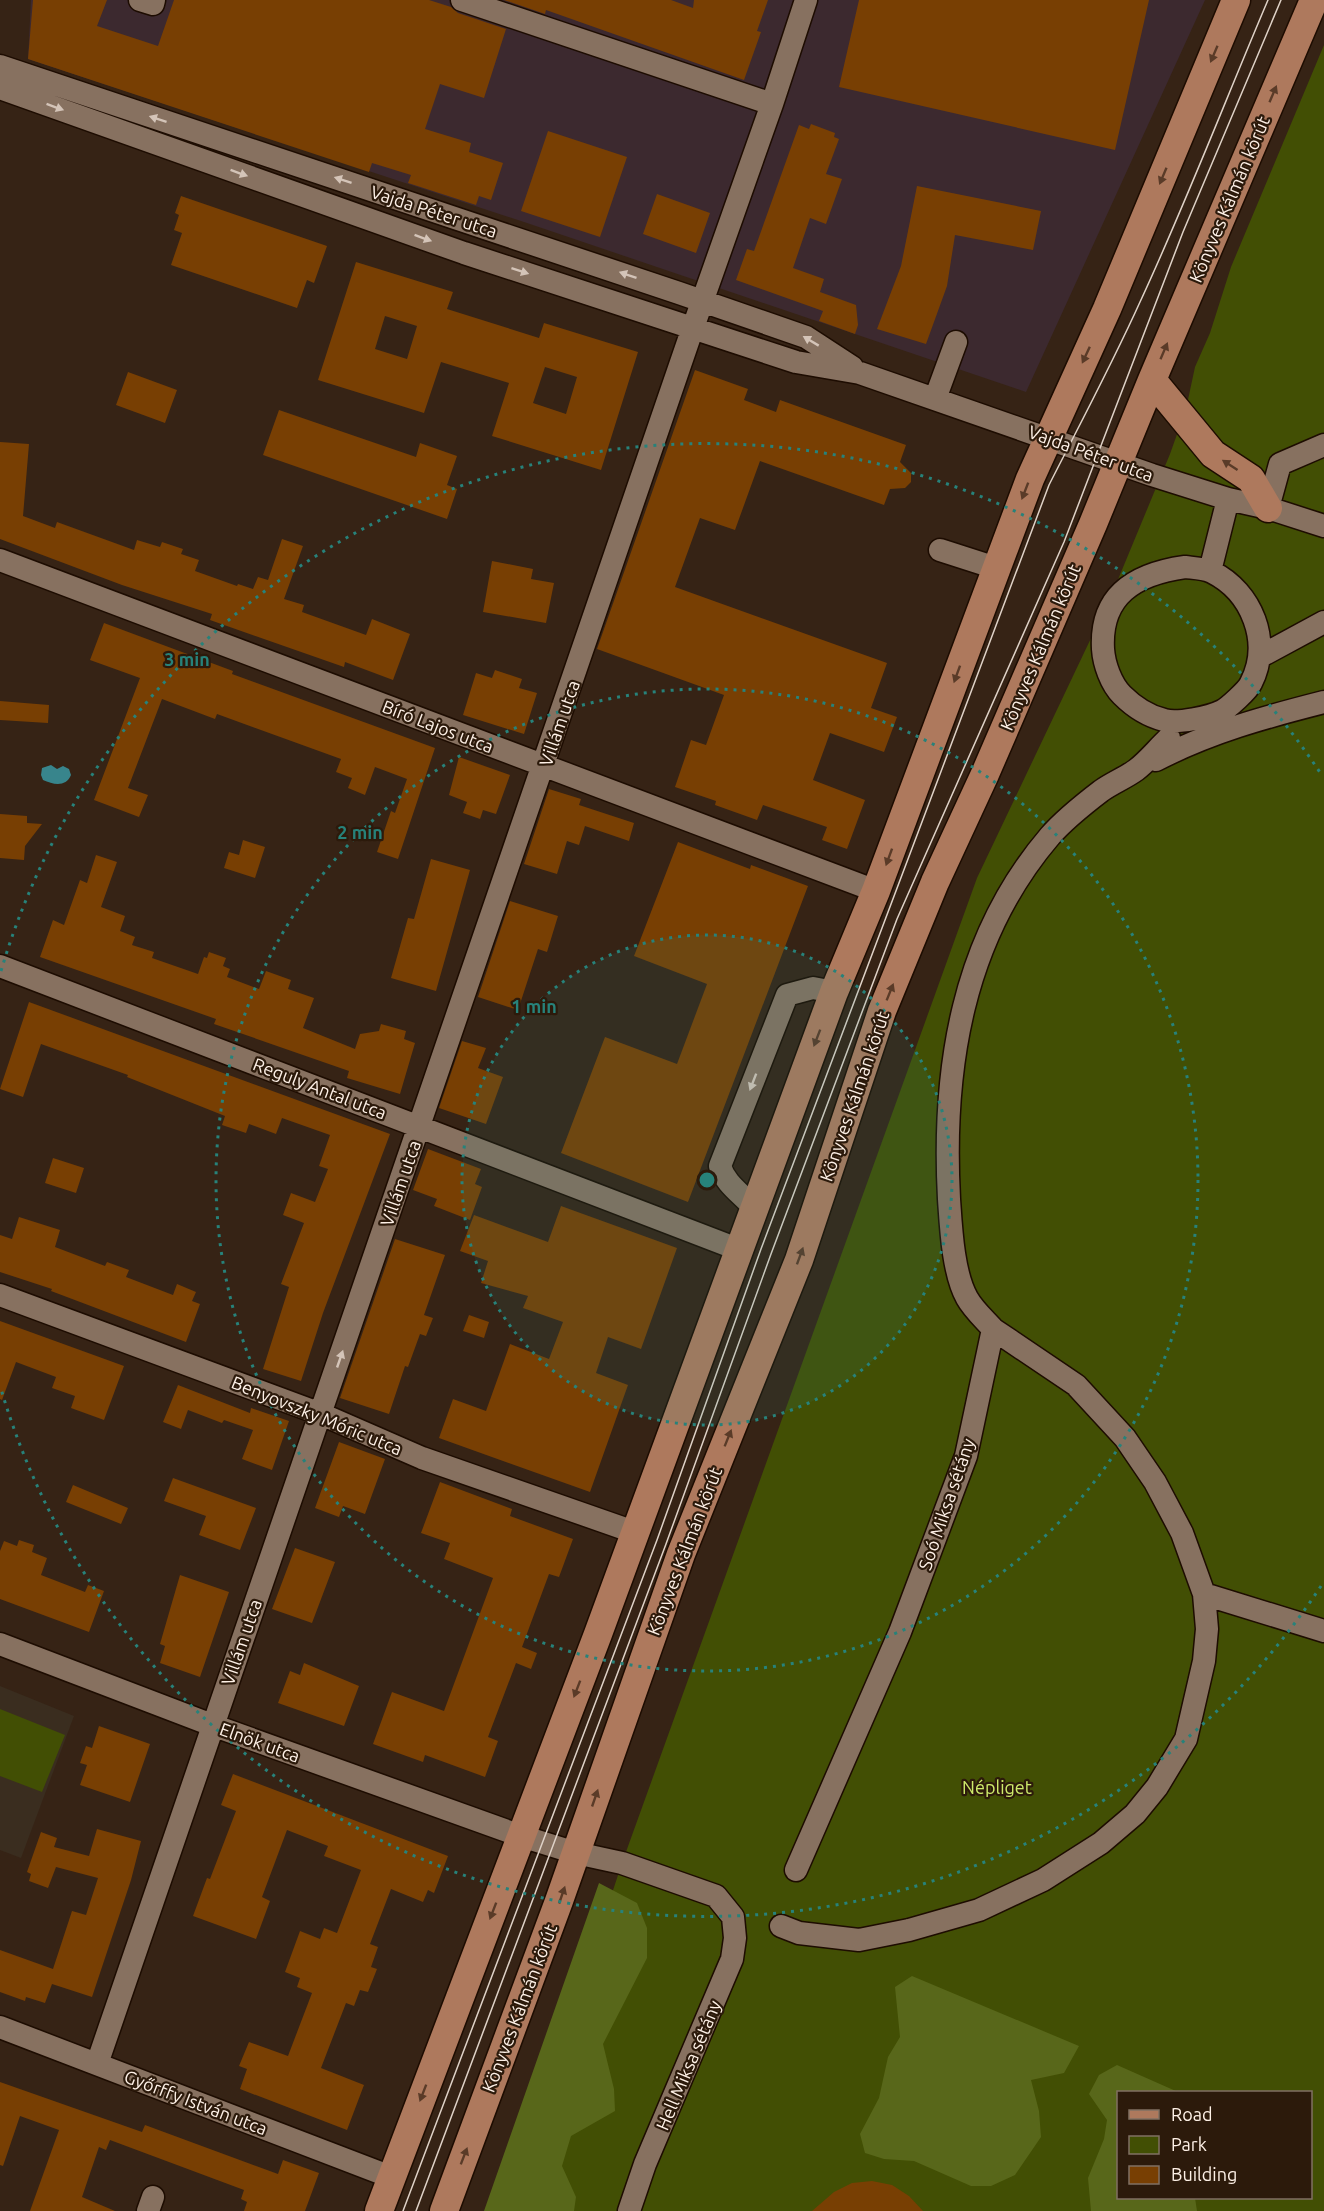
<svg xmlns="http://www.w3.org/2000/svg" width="1324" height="2211" viewBox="0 0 1324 2211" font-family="Ubuntu,sans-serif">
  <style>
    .commercial { fill: #3c292f }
    .education { fill: #3a2d1f }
    .green { fill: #424f04; fill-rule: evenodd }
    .forest { fill: #58671a }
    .water { fill: #38858c }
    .building { fill: #783f03; fill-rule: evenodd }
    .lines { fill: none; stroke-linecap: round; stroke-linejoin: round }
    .minor-casing { stroke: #1d0c01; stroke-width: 25 }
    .major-casing { stroke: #1d0c01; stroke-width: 31 }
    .minor { stroke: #877160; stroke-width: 22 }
    .major { stroke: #ae795d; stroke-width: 28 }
    .tram { stroke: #dfd2c7; stroke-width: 1.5 }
    .oneway { fill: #5a3b28 }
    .oneway2 { fill: #d4c4b8 }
    .ring { fill: none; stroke: #27827a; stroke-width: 3; stroke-dasharray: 3 6 }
    .labels { text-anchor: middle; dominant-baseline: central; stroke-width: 4.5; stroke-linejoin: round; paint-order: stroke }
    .street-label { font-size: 18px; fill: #fef1e7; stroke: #2c1a0b }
    .park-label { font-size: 18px; fill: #ceeb6b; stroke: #2c1a0b }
    .centre { fill: #27827a; stroke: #2c1a0b; stroke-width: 3 }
    .ring-label { font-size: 18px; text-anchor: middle; font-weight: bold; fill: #27827a; stroke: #2c1a0b; stroke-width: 4.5; stroke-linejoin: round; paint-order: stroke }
  </style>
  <rect width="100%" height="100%" fill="#362315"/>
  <path class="commercial" d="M 31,0 L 1205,0 L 1026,392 L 527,223 L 28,59 Z"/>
  <path class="education" d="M 0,1686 L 74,1716 L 21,1858 L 0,1850 Z"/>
  <path class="green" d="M 1324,45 L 1324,2211 L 507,2211 L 622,1863 L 977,878 L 1112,594 L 1170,454 L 1186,409 L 1195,367 L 1210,333 L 1231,267 ZM 1118,2092 L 1310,2092 L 1310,2198 L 1118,2198 Z
    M 0,1709 L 65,1735 L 42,1792 L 0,1776 Z"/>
  <path class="forest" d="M 599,1883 L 637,1903 L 647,1928 L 647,1958 L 603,2044 L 614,2089 L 615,2111 L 571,2136 L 562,2166 L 576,2197 L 574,2211 L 484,2211 Z
    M 912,1976 L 1079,2046 L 1064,2073 L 1031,2080 L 1039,2111 L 1041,2137 L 1015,2175 L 991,2186 L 971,2186 L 914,2161 L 884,2159 L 865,2153 L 860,2134 L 879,2098 L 888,2057 L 900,2037 L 895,1987 Z
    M 1117,2065 L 1178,2092 L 1118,2092 L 1118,2198 L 1195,2198 L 1197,2211 L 1091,2211 L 1088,2178 L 1104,2139 L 1107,2120 L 1089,2094 L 1099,2075 Z"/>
  <path class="water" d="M 51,765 L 57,769 L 63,766 L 69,769 L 71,775 C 66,787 54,785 43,780 L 41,775 L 42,768 Z"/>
  <path class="building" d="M 33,0 L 107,0 L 97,26 L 158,46 L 174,0 L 429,0 L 451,7 L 458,13 L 506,29 L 484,98 L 440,84 L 425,129 L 471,143 L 469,152 L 503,163 L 491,200 L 479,196 L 476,205 L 408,183 L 411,175 L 372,163 L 369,172 L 28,59 Z
    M 504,0 L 671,0 L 693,8 L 694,0 L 768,0 L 757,31 L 761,32 L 744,80 L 546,10 L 545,14 Z
    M 859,0 L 1149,0 L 1115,150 L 839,87 Z
    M 811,124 L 835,133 L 834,137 L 839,139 L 826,174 L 842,179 L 826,224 L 810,218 L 793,268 L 824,279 L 820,292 L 856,305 L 858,325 L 855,334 L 819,321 L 823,311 L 736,280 L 747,249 L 754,251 L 799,125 L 809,129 Z
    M 548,131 L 627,157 L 600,237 L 521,211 Z
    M 917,186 L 1041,211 L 1033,250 L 955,235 L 947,286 L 926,344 L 877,329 L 901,266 Z
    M 657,194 L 710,213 L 696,253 L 643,234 Z
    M 181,196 L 327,246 L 314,283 L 307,280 L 297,308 L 171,265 L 182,233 L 174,230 L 179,215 L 175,213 Z
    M 356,262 L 453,292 L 447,309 L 539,338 L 544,323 L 638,352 L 601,470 L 492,436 L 509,383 L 441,362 L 424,413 L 318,380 ZM 385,316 L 417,326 L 407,359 L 375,349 ZM 545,367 L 577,377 L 566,414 L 533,403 Z
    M 695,370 L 748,389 L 744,400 L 776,412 L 780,400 L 906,445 L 900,462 L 911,473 L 911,482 L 905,488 L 890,489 L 884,505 L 760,461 L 735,530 L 700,518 L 675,587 L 887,663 L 871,708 L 897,717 L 884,752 L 830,733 L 813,780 L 865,800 L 847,849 L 822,840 L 827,827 L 763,805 L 757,820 L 715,805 L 716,801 L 675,787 L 691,740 L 706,745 L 724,695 L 597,649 Z
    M 128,372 L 177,390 L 165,423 L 116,405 Z
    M 279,410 L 416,457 L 420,443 L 457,456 L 447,485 L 457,489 L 447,519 L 263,455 Z
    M 0,442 L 29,444 L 23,516 L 55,528 L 57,522 L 134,550 L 137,540 L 160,547 L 162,542 L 183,549 L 181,554 L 199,560 L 195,571 L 237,586 L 238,584 L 253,589 L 258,577 L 268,580 L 282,539 L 303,546 L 284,599 L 304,605 L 302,612 L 366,635 L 372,619 L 410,634 L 393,680 L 345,662 L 344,667 L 210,620 L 212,614 L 122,585 L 0,539 Z
    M 492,561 L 533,569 L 531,579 L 554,583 L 546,623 L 483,612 Z
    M 104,623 L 233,671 L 232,674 L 435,748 L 398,859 L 377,852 L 391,811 L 395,813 L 407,779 L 375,767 L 365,795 L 348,788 L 352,778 L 336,772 L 341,759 L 217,714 L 215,719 L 162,699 L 128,788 L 148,795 L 139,817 L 94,800 L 140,678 L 90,660 Z
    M 495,670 L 522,679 L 519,688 L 537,693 L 524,734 L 463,715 L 476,673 L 492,678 Z
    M 0,701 L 49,705 L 48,723 L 0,720 Z
    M 459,757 L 510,775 L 496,814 L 483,810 L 480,819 L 463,813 L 467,802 L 449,795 Z
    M 549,789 L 581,799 L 579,805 L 634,823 L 629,841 L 585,826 L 579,845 L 567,841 L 557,874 L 524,864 Z
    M 0,814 L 27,816 L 27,823 L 42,824 L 25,846 L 24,860 L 0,858 Z
    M 243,840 L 265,847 L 255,878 L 224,868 L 229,852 L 239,855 Z
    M 678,842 L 750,869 L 751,865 L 808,886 L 688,1202 L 561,1153 L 605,1037 L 677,1064 L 707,984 L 634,956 Z
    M 96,855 L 117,862 L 101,907 L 125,916 L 120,931 L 135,937 L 132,945 L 154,952 L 152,958 L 198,974 L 204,957 L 207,958 L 209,952 L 226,958 L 223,966 L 230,969 L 227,977 L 259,989 L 266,971 L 291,980 L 288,989 L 314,998 L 303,1028 L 355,1049 L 360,1034 L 379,1031 L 381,1024 L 406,1031 L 404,1039 L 415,1043 L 400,1094 L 347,1078 L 349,1071 L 214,1024 L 216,1019 L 40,957 L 53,920 L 64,925 L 80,880 L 87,883 Z
    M 431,859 L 470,870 L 436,991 L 391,978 L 408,918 L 414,919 Z
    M 510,901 L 558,916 L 547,952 L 538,949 L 518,1010 L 478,997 Z
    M 29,1002 L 390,1134 L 323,1313 L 301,1381 L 263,1369 L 289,1287 L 281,1284 L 304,1223 L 283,1215 L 291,1193 L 315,1202 L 328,1169 L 319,1166 L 330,1135 L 282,1118 L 276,1134 L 249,1124 L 246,1133 L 222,1125 L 225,1116 L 127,1077 L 128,1075 L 41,1044 L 23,1097 L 0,1089 Z
    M 462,1041 L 486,1048 L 478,1068 L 503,1077 L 486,1124 L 439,1108 Z
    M 428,1149 L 481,1169 L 475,1184 L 482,1187 L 470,1220 L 434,1206 L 437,1199 L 413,1190 Z
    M 53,1158 L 84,1168 L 76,1193 L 45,1183 Z
    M 561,1206 L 677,1248 L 641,1349 L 608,1337 L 596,1373 L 628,1385 L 590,1492 L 439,1438 L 453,1399 L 486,1411 L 510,1344 L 549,1359 L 563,1322 L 523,1308 L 528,1296 L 481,1283 L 488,1261 L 460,1251 L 474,1215 L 548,1242 Z
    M 19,1217 L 60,1230 L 55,1247 L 105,1266 L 107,1262 L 129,1270 L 126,1277 L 173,1295 L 177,1284 L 196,1292 L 192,1301 L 200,1304 L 186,1342 L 51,1291 L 52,1289 L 0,1272 L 0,1235 L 12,1239 Z
    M 395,1239 L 445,1255 L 424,1315 L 433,1318 L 426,1336 L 420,1334 L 408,1367 L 405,1366 L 389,1414 L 340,1398 Z
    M 469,1315 L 489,1322 L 484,1338 L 463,1331 Z
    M 0,1321 L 124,1366 L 104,1420 L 71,1408 L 75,1396 L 52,1388 L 56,1377 L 16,1362 L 2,1400 L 0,1399 Z
    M 178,1385 L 250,1413 L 251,1408 L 289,1421 L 272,1470 L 242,1459 L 253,1430 L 224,1420 L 222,1423 L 188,1410 L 181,1429 L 163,1422 Z
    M 339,1442 L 385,1459 L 365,1514 L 343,1506 L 339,1517 L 315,1508 Z
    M 173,1478 L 256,1508 L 240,1550 L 199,1535 L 206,1516 L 164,1501 Z
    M 440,1482 L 512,1509 L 510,1516 L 573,1539 L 559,1577 L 549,1574 L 522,1647 L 537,1653 L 531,1669 L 516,1663 L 488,1737 L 498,1741 L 485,1777 L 425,1755 L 423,1762 L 373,1744 L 392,1692 L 444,1711 L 493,1578 L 444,1559 L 450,1543 L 421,1533 Z
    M 73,1485 L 128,1508 L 121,1524 L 66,1502 Z
    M 19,1540 L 34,1545 L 32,1552 L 47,1558 L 41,1575 L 85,1592 L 88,1585 L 104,1591 L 89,1632 L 0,1599 L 0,1551 L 4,1541 L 17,1546 Z
    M 295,1548 L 335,1562 L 312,1623 L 272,1609 Z
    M 180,1575 L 229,1592 L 200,1677 L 160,1663 L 165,1646 L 160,1644 Z
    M 304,1663 L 359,1686 L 344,1726 L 278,1703 L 290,1671 L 300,1675 Z
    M 99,1726 L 150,1744 L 130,1802 L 80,1785 L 87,1765 L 80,1763 L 86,1746 L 92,1748 Z
    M 233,1774 L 448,1856 L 434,1893 L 428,1890 L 423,1902 L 391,1889 L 370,1944 L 378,1947 L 371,1967 L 377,1969 L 368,1992 L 360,1990 L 354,2006 L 346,2003 L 321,2068 L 364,2085 L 347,2130 L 240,2089 L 247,2069 L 239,2066 L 249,2042 L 288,2056 L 312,1993 L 297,1987 L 300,1978 L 285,1972 L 300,1931 L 320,1939 L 324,1928 L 337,1933 L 361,1870 L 324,1856 L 328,1846 L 287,1830 L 262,1897 L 270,1901 L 256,1939 L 193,1916 L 207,1878 L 210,1879 L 236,1811 L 221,1805 Z
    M 97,1829 L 141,1841 L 131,1880 L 92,1997 L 52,1984 L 45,2003 L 26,1997 L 25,2001 L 0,1992 L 0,1950 L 53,1969 L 72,1911 L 86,1915 L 98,1878 L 56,1867 L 48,1888 L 29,1881 L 31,1874 L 27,1872 L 41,1832 L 57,1838 L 54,1847 L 89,1856 Z
    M 0,2082 L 142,2132 L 145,2125 L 278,2174 L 283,2160 L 319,2173 L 305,2211 L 244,2211 L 247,2202 L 241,2199 L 244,2190 L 110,2140 L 106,2150 L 99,2147 L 82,2197 L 115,2211 L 30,2211 L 59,2130 L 20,2116 L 3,2166 L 0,2165 Z
    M 872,2181 L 892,2185 L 909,2196 L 923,2211 L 812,2211 L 834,2192 L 852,2183 Z"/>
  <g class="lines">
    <defs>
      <path id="minor" d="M 140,0 L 153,4 L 154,0
        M 462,0 L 772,104
        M 0,66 L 679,293 L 806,337 L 852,367
        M 0,88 L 464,253 L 796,362 L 860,373 L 1152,475 L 1228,499 L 1268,508 L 1324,526
        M 935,399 L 956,342
        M 1268,508 L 1280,464 L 1324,445
        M 940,550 L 996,568
        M 0,560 L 876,891
        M 1185,567 C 1193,568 1204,568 1212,572 C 1252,592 1272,642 1251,683 C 1248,690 1228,708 1222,711 C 1210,717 1177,724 1164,720 C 1148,716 1133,706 1122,695 C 1111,684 1104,664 1103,649 C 1100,595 1135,574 1185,567 Z
        M 1210,571 L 1228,499
        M 1261,656 L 1324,622
        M 1156,760 C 1210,732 1265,717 1324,702
        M 0,966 L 740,1250
        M 754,1208 C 742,1194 725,1184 720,1166 L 787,995 L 813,988 L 834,992
        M 0,1295 L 321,1414 L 422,1458 L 634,1532
        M 1204,1594 L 1324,1631
        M 0,1644 L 212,1725 L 521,1836 L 576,1853 L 622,1863 L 716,1896 L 733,1917 L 735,1938 L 732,1959 L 645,2164 L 629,2211
        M 796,1870 L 900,1632 L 966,1456 L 993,1329 C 984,1319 973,1309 967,1298 C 953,1273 951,1228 949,1199 C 942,1069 962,939 1050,836 C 1064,820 1084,804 1101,791 C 1112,783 1125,778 1136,770 C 1148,761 1158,748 1169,738
        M 781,1926 L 799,1933 L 859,1940 L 909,1930 L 979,1910 L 1043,1880 L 1101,1843 L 1135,1814 L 1157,1787 L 1186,1739 L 1204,1661 L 1207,1629 L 1204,1594 L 1182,1533 L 1155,1482 L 1125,1438 L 1076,1385 L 993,1329
        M 0,2027 L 391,2177
        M 97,2064 L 689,339 L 772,104 L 806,0
        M 148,2211 L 153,2197"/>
      <path id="major" d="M 1152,380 L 1213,454 L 1251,479 L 1268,508
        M 379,2211 L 598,1634 L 834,992 L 876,891 L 1030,479 L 1107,309 L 1236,0
        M 444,2211 L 559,1901 L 681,1554 L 799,1260 L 882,1011 L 935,882 L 985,774 L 1093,524 L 1152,380 L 1314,0"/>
    </defs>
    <use href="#minor" class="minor-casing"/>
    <use href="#major" class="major-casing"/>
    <use href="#minor" class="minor"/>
    <use href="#major" class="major"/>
    <path class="tram" d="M 403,2211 L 657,1540 L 761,1249 L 1049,485 C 1080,424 1112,364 1140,302 C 1186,203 1225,101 1268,0
      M 416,2211 L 666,1544 L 771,1254 L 897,919 L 1064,542 L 1183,232 L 1281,0"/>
  </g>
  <defs><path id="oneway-solid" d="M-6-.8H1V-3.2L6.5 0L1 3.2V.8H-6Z" transform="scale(1.5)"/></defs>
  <g class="oneway">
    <use href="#oneway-solid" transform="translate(1214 54) rotate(113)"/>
    <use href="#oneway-solid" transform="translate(1273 94) rotate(-67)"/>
    <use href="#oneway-solid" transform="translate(1163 176) rotate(113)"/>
    <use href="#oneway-solid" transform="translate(1164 351) rotate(-67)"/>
    <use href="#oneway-solid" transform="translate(1086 355) rotate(115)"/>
    <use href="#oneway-solid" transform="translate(1230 465) rotate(-147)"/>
    <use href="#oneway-solid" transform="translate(1025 491) rotate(111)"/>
    <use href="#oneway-solid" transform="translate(957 674) rotate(110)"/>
    <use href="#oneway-solid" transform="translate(889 857) rotate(110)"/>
    <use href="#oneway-solid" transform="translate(890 992) rotate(-68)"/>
    <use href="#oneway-solid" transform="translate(817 1038) rotate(111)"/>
    <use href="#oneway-solid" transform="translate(800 1256) rotate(-70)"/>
    <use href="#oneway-solid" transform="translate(728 1438) rotate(-68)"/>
    <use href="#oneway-solid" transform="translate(577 1689) rotate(111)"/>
    <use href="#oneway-solid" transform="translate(595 1798) rotate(-71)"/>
    <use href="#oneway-solid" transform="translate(562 1895) rotate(-71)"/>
    <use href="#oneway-solid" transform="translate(493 1911) rotate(111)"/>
    <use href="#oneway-solid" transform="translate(423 2093) rotate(111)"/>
    <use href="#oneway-solid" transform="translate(464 2156) rotate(-69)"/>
  </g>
  <g class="oneway2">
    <use href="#oneway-solid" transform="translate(55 107) rotate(20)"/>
    <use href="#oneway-solid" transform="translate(158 119) rotate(-162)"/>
    <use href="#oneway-solid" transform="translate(239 173) rotate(20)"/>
    <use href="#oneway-solid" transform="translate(343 180) rotate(-162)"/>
    <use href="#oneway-solid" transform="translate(423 238) rotate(20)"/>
    <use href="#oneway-solid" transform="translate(520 271) rotate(18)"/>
    <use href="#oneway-solid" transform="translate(628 275) rotate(-161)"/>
    <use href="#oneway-solid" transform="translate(811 341) rotate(-149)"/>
    <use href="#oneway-solid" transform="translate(753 1082) rotate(111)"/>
    <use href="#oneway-solid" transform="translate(340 1359) rotate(-71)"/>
  </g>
  <circle cx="707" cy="1180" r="245" fill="#27827a" fill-opacity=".12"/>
  <g class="ring">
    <circle cx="707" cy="1180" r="245"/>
    <circle cx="707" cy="1180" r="491"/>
    <path d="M1321 1586A736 736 0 0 1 1 1389M1 971A736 736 0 0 1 1321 774"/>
  </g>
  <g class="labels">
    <g class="street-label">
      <text transform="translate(1229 199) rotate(-67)">Könyves Kálmán körút</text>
      <text transform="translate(434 211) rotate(18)">Vajda Péter utca</text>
      <text transform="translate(1091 453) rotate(20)">Vajda Péter utca</text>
      <text transform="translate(1040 647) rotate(-67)">Könyves Kálmán körút</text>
      <text transform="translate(559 723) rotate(-71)">Villám utca</text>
      <text transform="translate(438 726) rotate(21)">Bíró Lajos utca</text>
      <text transform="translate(320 1088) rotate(21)">Reguly Antal utca</text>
      <text transform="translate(854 1096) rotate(-71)">Könyves Kálmán körút</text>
      <text transform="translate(400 1183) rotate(-71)">Villám utca</text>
      <text transform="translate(317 1415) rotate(22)">Benyovszky Móric utca</text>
      <text transform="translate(946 1504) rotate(-71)">Soó Miksa sétány</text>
      <text transform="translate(684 1551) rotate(-69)">Könyves Kálmán körút</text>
      <text transform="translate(241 1642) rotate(-71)">Villám utca</text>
      <text transform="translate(260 1742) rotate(20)">Elnök utca</text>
      <text transform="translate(519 2008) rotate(-69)">Könyves Kálmán körút</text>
      <text transform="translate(688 2065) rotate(-67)">Hell Miksa sétány</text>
      <text transform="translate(196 2102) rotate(21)">Győrffy István utca</text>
    </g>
    <g class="park-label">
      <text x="997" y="1787">Népliget</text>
    </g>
  </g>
  <circle cx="707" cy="1180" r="9" class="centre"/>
  <g class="ring-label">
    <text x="187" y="666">3 min</text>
    <text x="360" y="839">2 min</text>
    <text x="534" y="1013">1 min</text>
  </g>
  <rect x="1117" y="2091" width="195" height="108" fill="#2c1a0b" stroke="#807063" stroke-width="1.5"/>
  <rect x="1129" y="2110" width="30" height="9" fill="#ae795d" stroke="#807063" stroke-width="1.5"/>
  <text x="1171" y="2121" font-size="18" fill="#fef1e7">Road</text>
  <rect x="1129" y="2136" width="30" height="18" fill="#424f04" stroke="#807063" stroke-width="1.5"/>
  <text x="1171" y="2151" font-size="18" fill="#fef1e7">Park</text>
  <rect x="1129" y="2166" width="30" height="18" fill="#783f03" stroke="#807063" stroke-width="1.5"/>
  <text x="1171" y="2181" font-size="18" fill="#fef1e7">Building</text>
</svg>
